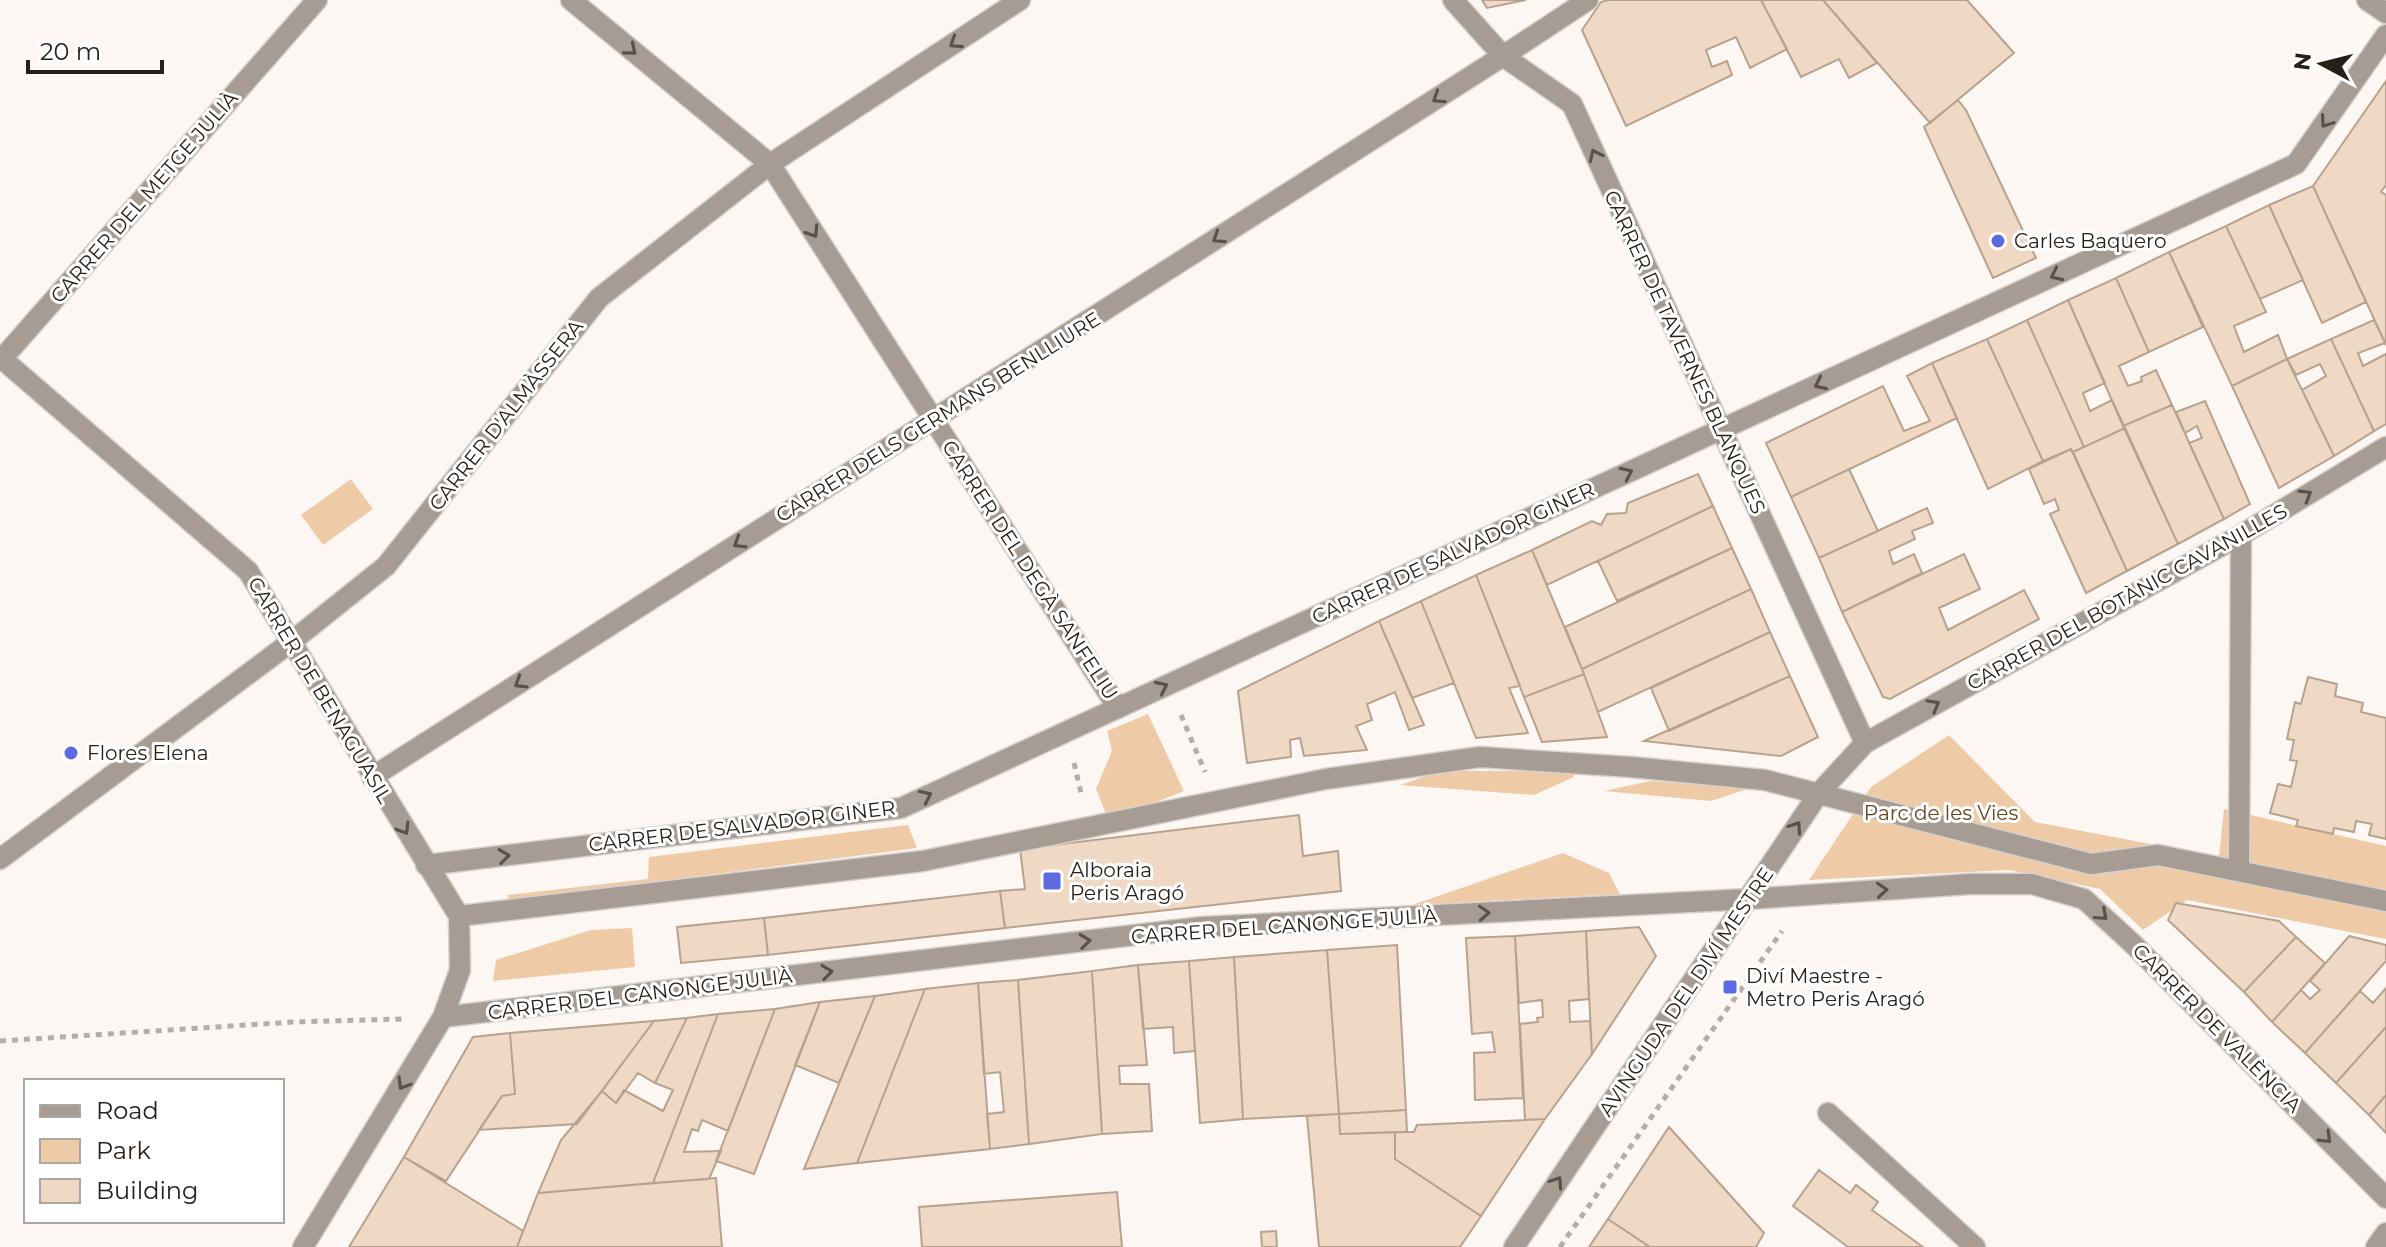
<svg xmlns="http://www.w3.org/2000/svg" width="2386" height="1247" viewBox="0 0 2386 1247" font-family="Montserrat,sans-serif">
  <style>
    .green { fill: #efcaa7 }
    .building { fill: #efd8c4; stroke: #b8a28e; stroke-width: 2 }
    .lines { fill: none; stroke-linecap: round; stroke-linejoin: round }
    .minor-casing { stroke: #d6d0cc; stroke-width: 23 }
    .path { stroke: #b4aea9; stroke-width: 5; stroke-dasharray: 6 6; stroke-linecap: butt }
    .minor { stroke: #a69c93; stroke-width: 20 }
    .oneway { stroke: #5a5249 }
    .poi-dot { fill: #5d6be2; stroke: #fff; stroke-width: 3 }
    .labels { text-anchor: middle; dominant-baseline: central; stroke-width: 6; stroke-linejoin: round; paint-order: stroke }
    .street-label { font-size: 20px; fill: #282018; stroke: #fff }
    .poi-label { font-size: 20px; fill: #282018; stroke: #fff; text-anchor: start }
    .park-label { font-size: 20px; fill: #68421c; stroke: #fff }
  </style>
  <rect width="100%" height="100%" fill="#fcf7f3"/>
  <path class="green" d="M 351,479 L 373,509 L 323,545 L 301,515 Z
    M 1148,714 L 1184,791 L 1109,821 L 1096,789 L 1112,751 L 1107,731 Z
    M 1949,735 L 2035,822 L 2219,857 L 2224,809 L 2386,846 L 2386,939 L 2187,900 L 2143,930 L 2100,889 L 2009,870 L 1809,880 L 1871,787 Z
    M 1440,771 L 1573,771 L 1574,777 L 1534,795 L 1400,785 Z
    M 1650,781 L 1750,788 L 1711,801 L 1604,791 Z
    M 908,825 L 917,848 L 660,881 L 648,886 L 509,902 L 507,895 L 648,879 L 649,857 Z
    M 1563,853 L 1609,873 L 1620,894 L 1412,905 Z
    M 632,928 L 635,967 L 493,981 L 496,960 L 591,930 Z"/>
  <path class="building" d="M 1482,0 L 1526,0 L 1487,8 Z
    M 1608,0 L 1761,0 L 1787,49 L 1750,68 L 1736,37 L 1706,50 L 1712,67 L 1727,61 L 1732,75 L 1626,126 L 1582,30 L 1601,2 Z
    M 1761,0 L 1823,0 L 1877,63 L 1849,78 L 1839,59 L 1801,77 Z
    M 1823,0 L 1967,0 L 2014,53 L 1930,123 Z
    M 2386,81 L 2386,185 L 2381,192 L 2386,195 L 2386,345 L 2313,186 Z
    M 1958,100 L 1966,110 L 2036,258 L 1993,278 L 1924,127 Z
    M 2313,186 L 2366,302 L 2322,323 L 2269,205 Z
    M 2269,205 L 2303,280 L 2260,299 L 2226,226 Z
    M 2226,226 L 2266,312 L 2234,326 L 2244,352 L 2278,335 L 2287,359 L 2232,386 L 2169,252 Z
    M 2169,252 L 2203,327 L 2149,352 L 2116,278 Z
    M 2116,278 L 2149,352 L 2119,366 L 2128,386 L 2142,381 L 2141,377 L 2156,370 L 2172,405 L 2123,426 L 2068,300 Z
    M 2068,300 L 2105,383 L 2083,393 L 2090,411 L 2112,400 L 2125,428 L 2084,447 L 2027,320 Z
    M 2027,320 L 2084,447 L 2073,452 L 2071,449 L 2043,461 L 1987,339 Z
    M 2374,320 L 2385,343 L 2358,353 L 2363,366 L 2386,354 L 2386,424 L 2374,431 L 2331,339 Z
    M 1987,339 L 2043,461 L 1988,489 L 1932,363 Z
    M 2331,339 L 2374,431 L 2334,456 L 2302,390 L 2326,376 L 2320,364 L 2296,375 L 2287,359 Z
    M 2287,359 L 2334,456 L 2279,488 L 2232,386 Z
    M 1932,363 L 1957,418 L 1791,497 L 1766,443 L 1883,386 L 1904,431 L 1930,421 L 1907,376 Z
    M 2205,401 L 2250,504 L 2224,519 L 2189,443 L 2202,438 L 2197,426 L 2185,433 L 2176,412 Z
    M 2172,405 L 2224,519 L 2178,544 L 2123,426 Z
    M 2125,428 L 2178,544 L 2127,571 L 2073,452 Z
    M 2071,449 L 2127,571 L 2086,593 L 2050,514 L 2059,510 L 2055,499 L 2044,504 L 2029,469 Z
    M 1849,469 L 1878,531 L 1819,558 L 1791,497 Z
    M 1698,474 L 1713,506 L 1547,585 L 1532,550 L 1592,521 L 1601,525 L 1607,514 L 1626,513 L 1628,503 Z
    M 1713,506 L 1732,548 L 1617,601 L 1598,561 Z
    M 1927,508 L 1933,523 L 1912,531 L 1915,539 L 1889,551 L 1893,564 L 1914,554 L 1922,573 L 1842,612 L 1819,558 Z
    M 1732,548 L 1751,589 L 1582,669 L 1565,627 Z
    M 1532,550 L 1584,674 L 1524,697 L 1476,575 Z
    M 1964,554 L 1980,589 L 1939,608 L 1948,630 L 2024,590 L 2039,619 L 1890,699 L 1883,697 L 1842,612 Z
    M 1476,575 L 1520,686 L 1509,688 L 1528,733 L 1476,738 L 1421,601 Z
    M 1751,589 L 1770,632 L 1598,712 L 1582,669 Z
    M 1421,601 L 1454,683 L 1412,698 L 1379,621 Z
    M 1379,621 L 1424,725 L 1409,730 L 1395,692 L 1367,704 L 1372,720 L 1356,726 L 1367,750 L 1304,756 L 1300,738 L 1290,740 L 1291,757 L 1247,763 L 1238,691 Z
    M 1770,632 L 1790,676 L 1669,731 L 1651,688 Z
    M 1584,674 L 1607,737 L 1542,742 L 1524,697 Z
    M 1790,676 L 1818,737 L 1781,756 L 1644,741 Z
    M 2308,677 L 2337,684 L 2335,696 L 2363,703 L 2361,712 L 2386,718 L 2386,839 L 2369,835 L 2372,824 L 2356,821 L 2354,832 L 2334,828 L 2333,834 L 2296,826 L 2298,820 L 2270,813 L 2278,784 L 2291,787 L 2297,761 L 2290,760 L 2294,740 L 2287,739 L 2295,702 L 2301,704 Z
    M 1299,815 L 1303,856 L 1338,851 L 1341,891 L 1005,928 L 1000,891 L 1025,889 L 1020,849 Z
    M 1000,891 L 1005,928 L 768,955 L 764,918 Z
    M 2176,903 L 2279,921 L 2296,937 L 2244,992 L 2168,920 Z
    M 764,918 L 768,955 L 681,963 L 677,927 Z
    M 1639,927 L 1656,956 L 1592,1054 L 1586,931 Z
    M 1586,931 L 1589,999 L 1569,1001 L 1570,1022 L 1590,1021 L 1592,1054 L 1545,1119 L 1525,1120 L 1520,1024 L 1538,1022 L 1537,1018 L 1543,1017 L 1542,1000 L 1519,1003 L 1515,936 Z
    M 1515,936 L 1523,1098 L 1475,1100 L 1474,1053 L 1495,1052 L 1492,1032 L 1472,1034 L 1466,938 Z
    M 2349,936 L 2386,945 L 2386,961 L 2305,1053 L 2272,1022 L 2301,990 L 2310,999 L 2320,990 L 2310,981 Z
    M 2296,937 L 2325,963 L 2272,1022 L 2244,992 Z
    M 1397,945 L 1406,1110 L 1339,1114 L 1327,950 Z
    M 1327,950 L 1339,1114 L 1243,1119 L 1234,957 Z
    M 1234,957 L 1243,1119 L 1200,1123 L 1189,961 Z
    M 1189,961 L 1195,1051 L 1174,1053 L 1173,1027 L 1143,1029 L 1138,965 Z
    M 1138,965 L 1147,1065 L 1119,1066 L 1120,1084 L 1149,1084 L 1152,1131 L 1102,1134 L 1092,971 Z
    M 1092,971 L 1102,1134 L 1029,1144 L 1018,980 Z
    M 1018,980 L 1029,1144 L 990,1149 L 987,1114 L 1004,1112 L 1000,1072 L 984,1074 L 978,983 Z
    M 978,983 L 990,1149 L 857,1163 L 925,989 Z
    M 2386,988 L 2386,1027 L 2336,1083 L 2305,1053 L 2360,991 L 2373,1003 Z
    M 925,989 L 857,1163 L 804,1169 L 875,996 Z
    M 875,996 L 839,1083 L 795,1065 L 820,1002 Z
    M 820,1002 L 754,1174 L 716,1161 L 775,1009 Z
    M 775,1009 L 728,1131 L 702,1120 L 698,1131 L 692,1129 L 684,1152 L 721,1151 L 709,1179 L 653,1183 L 718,1014 Z
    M 718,1014 L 653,1183 L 538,1193 L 561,1140 L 602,1091 L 616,1103 L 624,1090 L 663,1111 L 673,1090 L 655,1083 L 687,1018 Z
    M 687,1018 L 655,1083 L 638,1073 L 616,1103 L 602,1091 L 654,1021 Z
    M 654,1021 L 577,1124 L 479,1130 L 502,1096 L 515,1094 L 510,1033 Z
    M 2386,1027 L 2386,1095 L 2369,1115 L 2336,1083 Z
    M 510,1033 L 515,1094 L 502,1096 L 446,1181 L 404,1157 L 473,1037 Z
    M 2386,1095 L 2386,1133 L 2369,1115 Z
    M 1406,1110 L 1407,1132 L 1340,1134 L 1339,1114 Z
    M 1339,1114 L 1340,1134 L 1395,1132 L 1395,1159 L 1481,1216 L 1460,1247 L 1319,1247 L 1307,1116 Z
    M 1545,1119 L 1481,1216 L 1395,1159 L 1395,1132 L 1414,1132 L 1417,1125 Z
    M 1669,1127 L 1764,1233 L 1756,1247 L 1650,1247 L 1608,1219 Z
    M 404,1157 L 523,1231 L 517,1247 L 349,1247 Z
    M 1819,1170 L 1850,1193 L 1856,1185 L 1878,1202 L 1872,1210 L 1923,1247 L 1848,1247 L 1793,1206 Z
    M 716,1178 L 722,1247 L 517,1247 L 538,1193 Z
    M 1117,1192 L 1122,1247 L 922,1247 L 919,1207 Z
    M 1608,1219 L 1650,1247 L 1589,1247 Z
    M 1276,1231 L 1277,1247 L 1262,1247 L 1261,1232 Z"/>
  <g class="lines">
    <defs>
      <path id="minor" d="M 571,0 L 770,164 L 1118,708
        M 1453,0 L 1503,56 L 1572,104 L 1865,743
        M 2367,0 L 2386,13
        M 0,357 L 248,571 L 459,916 L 460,970 L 443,1017 L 303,1247
        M 2,359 L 317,0
        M 372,777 L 1503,56 L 1588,0
        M 0,859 L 291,642 L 386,566 L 599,298 L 770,164 L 1020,0
        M 426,865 L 901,808 L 2296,164 L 2386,35
        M 2239,871 L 2241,535
        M 459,916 L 923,861 L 1326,779 L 1480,757 L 1631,767 L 1765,780 L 2091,864 L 2158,855 L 2386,901
        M 443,1017 L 1202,927 L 1749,899 L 1970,884 L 2032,884 L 2084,899 L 2133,944 L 2386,1198
        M 1828,1113 L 1975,1247
        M 1514,1247 L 1819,793 L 1865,743 L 2241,535 L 2386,447
        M 2376,1247 L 2386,1233"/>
    </defs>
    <use href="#minor" class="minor-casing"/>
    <path class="path" d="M 1181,715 L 1205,772
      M 1074,763 L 1082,797
      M 0,1041 L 293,1022 L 402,1019
      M 1560,1247 L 1782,931"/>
    <use href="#minor" class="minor"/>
  </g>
  <defs><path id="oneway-chevron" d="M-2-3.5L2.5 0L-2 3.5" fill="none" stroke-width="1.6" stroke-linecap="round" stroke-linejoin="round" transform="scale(2)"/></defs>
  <g class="oneway">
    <use href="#oneway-chevron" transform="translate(955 43) rotate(147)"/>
    <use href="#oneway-chevron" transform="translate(631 50) rotate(40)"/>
    <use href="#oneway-chevron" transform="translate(1438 98) rotate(147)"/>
    <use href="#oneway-chevron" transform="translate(2326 122) rotate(125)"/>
    <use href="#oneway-chevron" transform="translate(1595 155) rotate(-115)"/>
    <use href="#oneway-chevron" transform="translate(813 232) rotate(57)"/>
    <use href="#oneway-chevron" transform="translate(1218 238) rotate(147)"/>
    <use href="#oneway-chevron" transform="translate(2056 275) rotate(155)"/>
    <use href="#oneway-chevron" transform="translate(1820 384) rotate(155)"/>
    <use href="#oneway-chevron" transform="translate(1627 473) rotate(-25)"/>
    <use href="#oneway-chevron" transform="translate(2306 495) rotate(-31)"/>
    <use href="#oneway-chevron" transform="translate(739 543) rotate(148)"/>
    <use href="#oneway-chevron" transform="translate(520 683) rotate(148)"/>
    <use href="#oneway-chevron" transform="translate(1162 687) rotate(-25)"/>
    <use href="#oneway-chevron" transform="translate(1934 705) rotate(-29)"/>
    <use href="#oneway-chevron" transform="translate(926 796) rotate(-25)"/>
    <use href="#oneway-chevron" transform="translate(1796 827) rotate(-56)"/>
    <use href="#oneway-chevron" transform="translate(404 829) rotate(59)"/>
    <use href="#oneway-chevron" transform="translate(504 856) rotate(-7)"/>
    <use href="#oneway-chevron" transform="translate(1882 890) rotate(-4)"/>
    <use href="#oneway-chevron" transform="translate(1484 913) rotate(-3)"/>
    <use href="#oneway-chevron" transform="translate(2102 915) rotate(42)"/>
    <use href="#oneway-chevron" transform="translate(1085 941) rotate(-7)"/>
    <use href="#oneway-chevron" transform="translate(827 972) rotate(-7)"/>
    <use href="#oneway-chevron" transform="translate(403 1084) rotate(121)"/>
    <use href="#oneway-chevron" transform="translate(2326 1138) rotate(45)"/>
    <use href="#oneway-chevron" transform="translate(1557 1182) rotate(-56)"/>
  </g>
  <g class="poi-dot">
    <circle cx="1998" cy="241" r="8"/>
    <circle cx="71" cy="753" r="8"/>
    <rect x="1042" y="871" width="20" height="20" rx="4"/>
    <rect x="1722" y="979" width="16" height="16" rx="4"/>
  </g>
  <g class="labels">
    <g class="street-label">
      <text transform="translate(144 197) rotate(-49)">CARRER DEL METGE JULIÀ</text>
      <text transform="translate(1685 352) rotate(65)">CARRER DE TAVERNES BLANQUES</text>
      <text transform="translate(506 415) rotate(-52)">CARRER D'ALMÀSSERA</text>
      <text transform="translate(938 417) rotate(-32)">CARRER DELS GERMANS BENLLIURE</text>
      <text transform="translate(1453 553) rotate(-25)">CARRER DE SALVADOR GINER</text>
      <text transform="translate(1030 570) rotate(57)">CARRER DEL DEGÀ SANFELIU</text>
      <text transform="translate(2127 597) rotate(-29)">CARRER DEL BOTÀNIC CAVANILLES</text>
      <text transform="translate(320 690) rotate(59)">CARRER DE BENAGUASIL</text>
      <text transform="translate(742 826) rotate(-7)">CARRER DE SALVADOR GINER</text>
      <text transform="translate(1284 926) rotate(-4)">CARRER DEL CANONGE JULIÀ</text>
      <text transform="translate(1686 992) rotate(-56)">AVINGUDA DEL DIVÍ MESTRE</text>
      <text transform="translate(640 994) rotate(-7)">CARRER DEL CANONGE JULIÀ</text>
      <text transform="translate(2217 1028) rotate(45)">CARRER DE VALÈNCIA</text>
    </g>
    <g class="poi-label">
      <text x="2014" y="241">Carles Baquero</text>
      <text x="87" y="753">Flores Elena</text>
      <text x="1070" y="870">Alboraia<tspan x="1070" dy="23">Peris Aragó</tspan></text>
      <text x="1746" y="976">Diví Maestre -<tspan x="1746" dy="23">Metro Peris Aragó</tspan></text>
    </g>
    <g class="park-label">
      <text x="1941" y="813">Parc de les Vies</text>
    </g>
  </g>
  <rect x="24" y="1079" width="260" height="144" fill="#ffffff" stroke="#a9a6a3" stroke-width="2"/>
  <rect x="40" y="1105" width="40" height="12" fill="#a69c93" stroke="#a9a6a3" stroke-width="2"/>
  <text x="96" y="1119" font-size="24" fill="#282018">Road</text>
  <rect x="40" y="1139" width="40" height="24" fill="#efcaa7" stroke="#a9a6a3" stroke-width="2"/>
  <text x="96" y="1159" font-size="24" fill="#282018">Park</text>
  <rect x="40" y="1179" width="40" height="24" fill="#efd8c4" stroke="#a9a6a3" stroke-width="2"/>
  <text x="96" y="1199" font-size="24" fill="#282018">Building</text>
  <g transform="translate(2322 64) rotate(277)" stroke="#ffffff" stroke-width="6" paint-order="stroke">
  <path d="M0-6L14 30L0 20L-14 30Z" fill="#282018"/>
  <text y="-12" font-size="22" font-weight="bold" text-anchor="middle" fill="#282018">N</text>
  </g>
  <path d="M28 60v12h134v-12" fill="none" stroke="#282018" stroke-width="4"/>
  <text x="40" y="60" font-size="24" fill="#282018" stroke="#ffffff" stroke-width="6" paint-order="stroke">20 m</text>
</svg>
